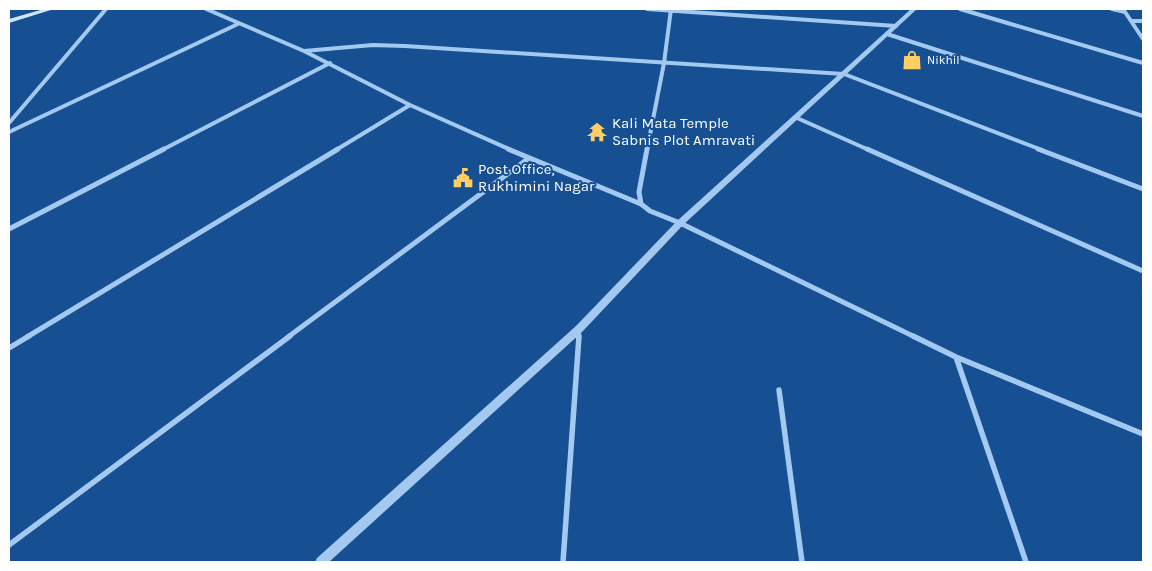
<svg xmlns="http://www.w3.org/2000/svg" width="1152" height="571" viewBox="0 0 1152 571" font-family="Karla,sans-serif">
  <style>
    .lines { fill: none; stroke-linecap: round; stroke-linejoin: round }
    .minor-far2 { stroke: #a4c9f1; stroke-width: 4 }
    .minor-far1 { stroke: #a4c9f1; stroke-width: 5 }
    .minor { stroke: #a4c9f1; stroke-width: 5.5 }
    .tertiary { fill: #a4c9f1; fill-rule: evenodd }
    .secondary { fill: #d2e5fb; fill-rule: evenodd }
    .labels { text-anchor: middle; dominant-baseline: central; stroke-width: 4; stroke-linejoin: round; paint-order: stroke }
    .far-poi-label { font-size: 12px; fill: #fff; stroke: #165092; text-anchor: start }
    .poi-label { font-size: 15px; fill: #fff; stroke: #165092; text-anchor: start }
  </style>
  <rect width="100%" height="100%" fill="#165092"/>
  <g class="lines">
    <path class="minor-far2" d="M 206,9 L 304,51 L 410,105 L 511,150
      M 647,9 L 896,26
      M 960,9 L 1143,63
      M 1112,9 L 1125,12
      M 1123,9 L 1143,39
      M 1131,21 L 1143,21
      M 887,34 L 1143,116
      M 304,51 L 373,45 L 405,46 L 844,74 L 1042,150
      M 797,118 L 869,150
      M 9,123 L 106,9
      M 9,132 L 238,24
      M 162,150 L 330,63
      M 336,150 L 410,105
      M 647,150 L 664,63 L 671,9"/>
    <path class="minor-far1" d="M 508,149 L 641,204
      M 647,149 L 639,192 L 641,204 L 650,211 L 680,223 L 915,337
      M 867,149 L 1143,271
      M 1038,149 L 1143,189
      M 9,229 L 164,149
      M 27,337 L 338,149
      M 288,337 L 529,158
      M 578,337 L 579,329"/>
    <path class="minor" d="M 913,336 L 956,357 L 1143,434
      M 9,348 L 29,336
      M 956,357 L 1026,562
      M 779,390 L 802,562
      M 9,545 L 290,336
      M 563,562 L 579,336"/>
    <path class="tertiary" d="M 911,9 L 917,9 L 683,225 L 582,332 L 329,562 L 315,562 L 317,558 L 576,326 L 677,221 Z"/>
    <path class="secondary" d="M 44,9 L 54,9 L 9,23 L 9,19 Z"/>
  </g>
  <defs>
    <symbol id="shop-bare" viewBox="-9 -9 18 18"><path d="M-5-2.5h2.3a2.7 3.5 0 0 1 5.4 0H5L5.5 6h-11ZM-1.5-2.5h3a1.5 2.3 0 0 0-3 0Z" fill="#ffce64" stroke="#165092" stroke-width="2.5" paint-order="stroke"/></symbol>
    <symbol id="temple-bare" viewBox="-9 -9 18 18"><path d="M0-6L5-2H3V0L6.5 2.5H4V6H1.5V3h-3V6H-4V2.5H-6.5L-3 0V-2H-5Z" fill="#ffce64" stroke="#165092" stroke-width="2.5" paint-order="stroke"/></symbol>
    <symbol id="civic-bare" viewBox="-9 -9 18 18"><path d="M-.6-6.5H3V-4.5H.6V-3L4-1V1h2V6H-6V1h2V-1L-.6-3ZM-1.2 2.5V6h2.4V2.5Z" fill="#ffce64" stroke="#165092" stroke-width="2.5" paint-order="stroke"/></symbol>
  </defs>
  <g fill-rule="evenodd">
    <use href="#shop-bare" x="898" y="46" width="28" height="28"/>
    <use href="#temple-bare" x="583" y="118" width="28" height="28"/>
    <use href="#civic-bare" x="449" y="164" width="28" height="28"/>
  </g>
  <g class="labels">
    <g class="far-poi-label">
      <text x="927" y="60">Nikhil</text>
    </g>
    <g class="poi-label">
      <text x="612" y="123">Kali Mata Temple<tspan x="612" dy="17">Sabnis Plot Amravati</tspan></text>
      <text x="478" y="169">Post Office,<tspan x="478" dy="17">Rukhimini Nagar</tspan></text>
    </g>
  </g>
  <rect width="1152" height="571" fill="none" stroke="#ffffff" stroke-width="20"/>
</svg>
